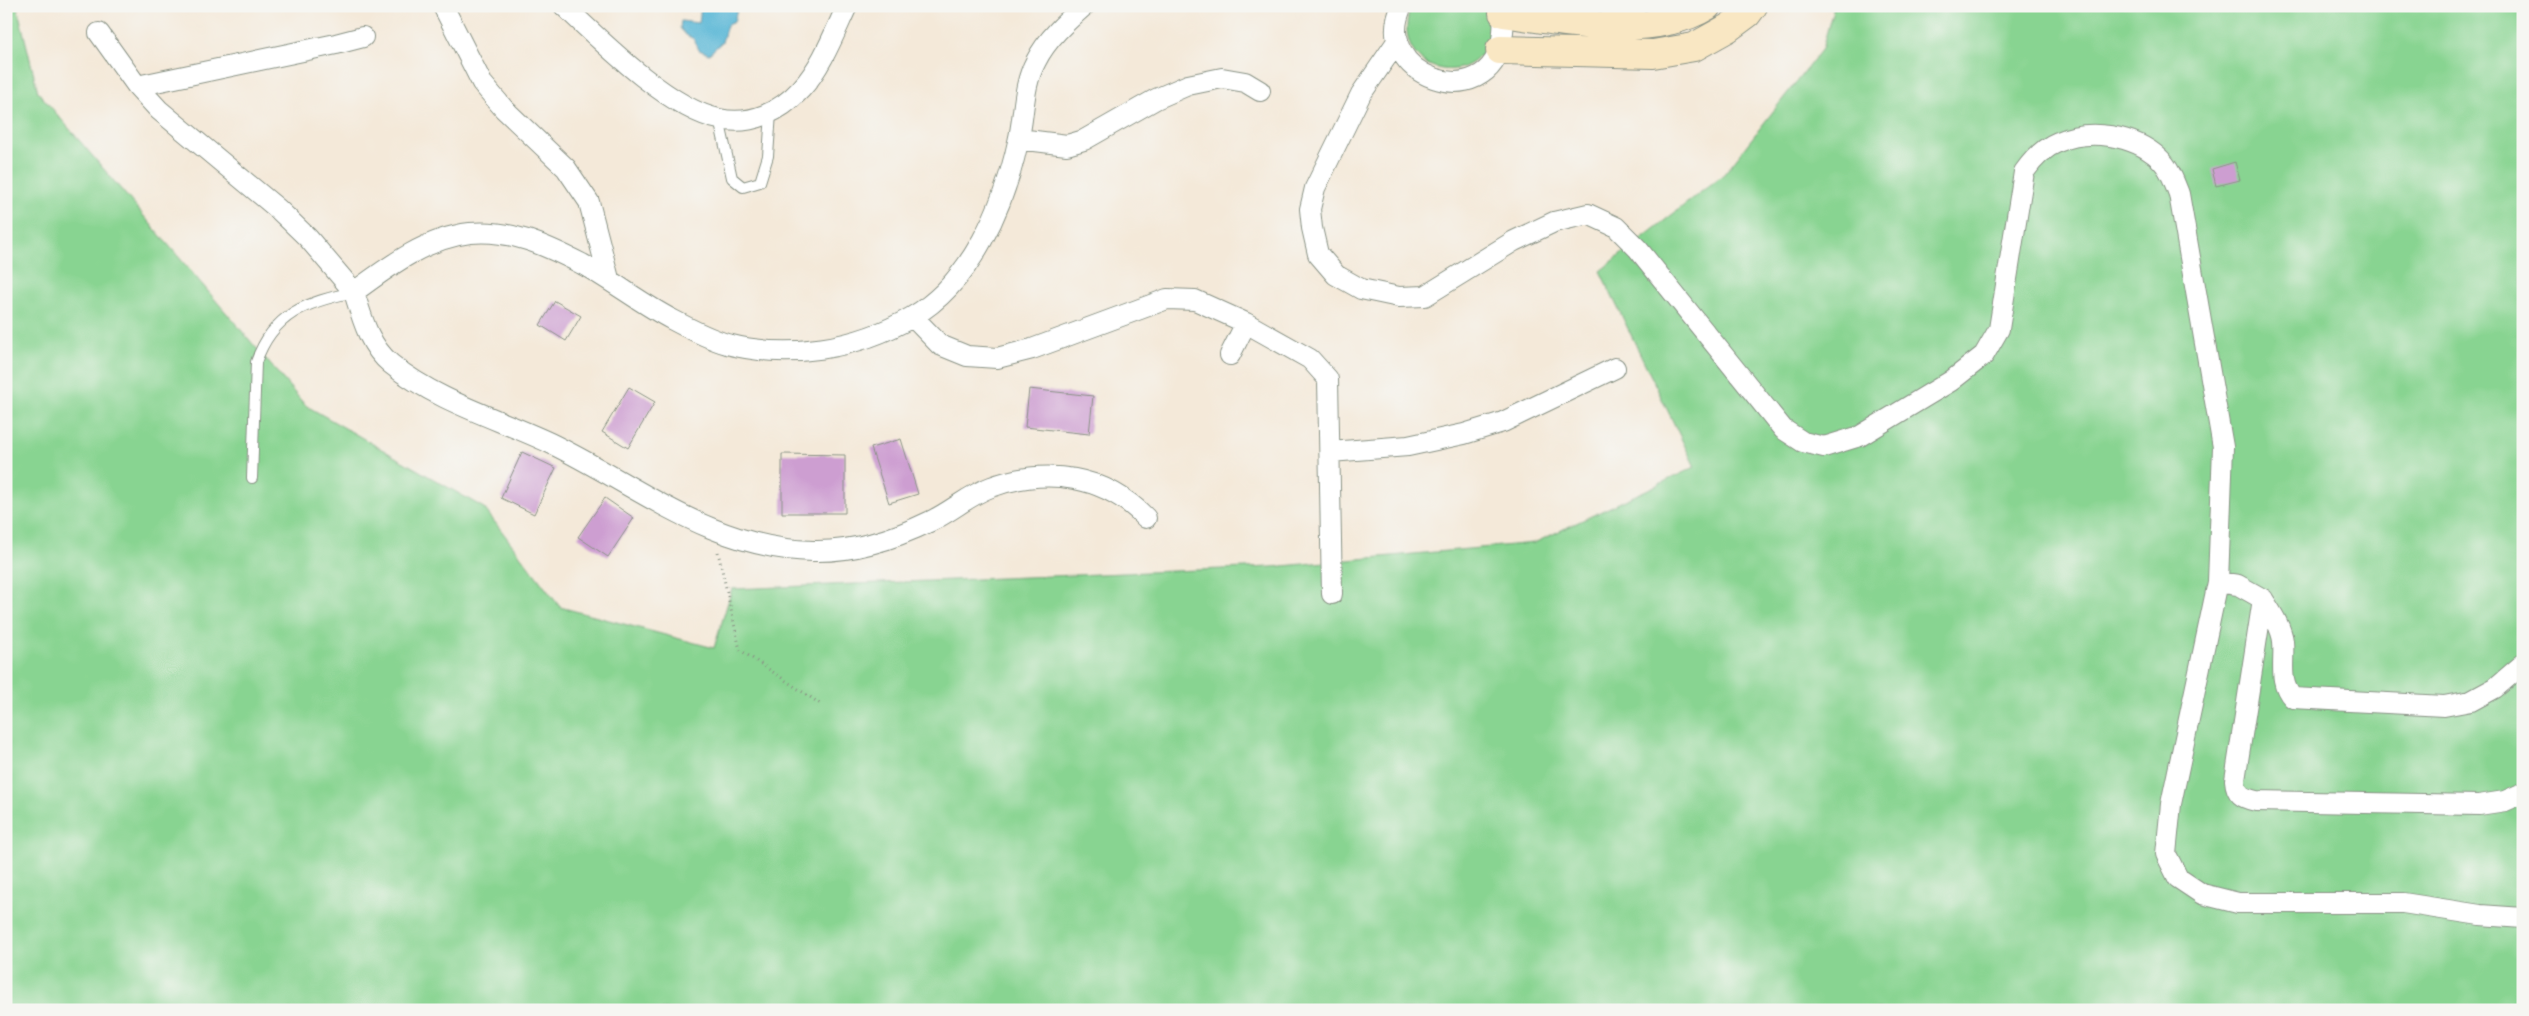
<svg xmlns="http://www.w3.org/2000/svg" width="2529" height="1016" viewBox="0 0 2529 1016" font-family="Itim,sans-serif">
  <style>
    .green { fill: #88d491; stroke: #548862 }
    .water { fill: #57b6d6; stroke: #3b7a85 }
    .building { fill: #cd9ed1 }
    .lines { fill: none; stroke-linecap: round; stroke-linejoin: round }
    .lane-casing { stroke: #8a9386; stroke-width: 12 }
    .street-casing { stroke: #8a9386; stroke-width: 22 }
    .secondary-casing { stroke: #8a9386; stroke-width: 30 }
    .path { stroke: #8a9386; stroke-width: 3; stroke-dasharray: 1 4; stroke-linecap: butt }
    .lane { stroke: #fff; stroke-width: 10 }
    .street { stroke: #fff; stroke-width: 20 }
    .secondary { stroke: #f9e7c3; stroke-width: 28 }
  </style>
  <rect width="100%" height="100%" fill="#f6f6f2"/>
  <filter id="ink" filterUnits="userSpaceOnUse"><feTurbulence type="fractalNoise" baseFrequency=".02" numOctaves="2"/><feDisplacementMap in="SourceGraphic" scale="10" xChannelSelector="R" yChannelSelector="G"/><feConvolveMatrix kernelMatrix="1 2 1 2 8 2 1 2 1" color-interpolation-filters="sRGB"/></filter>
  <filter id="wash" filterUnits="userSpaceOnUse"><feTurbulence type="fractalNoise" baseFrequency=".0096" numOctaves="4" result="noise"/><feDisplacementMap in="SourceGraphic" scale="20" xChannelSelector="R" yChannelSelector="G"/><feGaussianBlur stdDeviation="1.12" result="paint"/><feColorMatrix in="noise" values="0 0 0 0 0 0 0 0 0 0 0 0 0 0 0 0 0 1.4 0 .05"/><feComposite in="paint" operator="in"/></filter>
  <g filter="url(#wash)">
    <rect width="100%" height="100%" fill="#f4e9d9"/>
    <path class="green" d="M 6,6 L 17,6 L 38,92 L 305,405 L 484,508 L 560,607 L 714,648 L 732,589 L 1271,567 L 1534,543 L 1695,467 L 1600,271 L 1724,174 L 1822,49 L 1834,6 L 2523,6 L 2523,1010 L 6,1010 Z
      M 1411,6 L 1484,6 C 1490,17 1491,28 1488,40 C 1476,90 1387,75 1411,6 Z"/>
    <path class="water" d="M 701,6 L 738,6 L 734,22 L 727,25 L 722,42 L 709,54 L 699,50 L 694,39 L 686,35 L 680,28 L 681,21 L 699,23 Z"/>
    <g id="blocks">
      <path class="building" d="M 2235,162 L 2240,180 L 2216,186 L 2212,169 Z
        M 555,301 L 581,316 L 566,341 L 540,325 Z
        M 629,387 L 655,402 L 628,448 L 602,432 Z
        M 1029,389 L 1093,396 L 1089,434 L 1025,427 Z
        M 901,439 L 918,494 L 889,503 L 871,448 Z
        M 522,452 L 556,468 L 534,514 L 501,498 Z
        M 782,454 L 845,455 L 845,513 L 782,513 Z
        M 605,498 L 634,518 L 608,557 L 578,537 Z"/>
    </g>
  </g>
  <g filter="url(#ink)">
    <use href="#blocks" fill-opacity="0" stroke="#8a9386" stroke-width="1"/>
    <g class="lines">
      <defs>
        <path id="lane" d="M 719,119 L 732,178 L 743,187 L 760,182 L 768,156 L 771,113
          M 252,478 L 256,362 C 273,313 307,302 354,292"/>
        <path id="street" d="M 443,6 L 482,83 L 504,109 L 566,168 L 589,202 L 609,279
          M 564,6 C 601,41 669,109 719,119 C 751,126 780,112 801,89 C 822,66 834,34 847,6
          M 1402,6 C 1368,76 1489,118 1502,39 C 1504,27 1505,17 1498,6
          M 99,33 L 137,86 L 159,110 L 278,209 L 308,238 L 354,292 C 388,267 426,238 470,233 C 511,229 547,246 582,264 C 613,281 642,304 673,320 C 690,329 710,339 727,344 C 789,360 857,349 912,317 C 971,283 1004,206 1018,142 C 1025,114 1022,87 1036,61 C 1047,39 1066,22 1084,6
          M 1398,40 L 1361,94 L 1315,188 L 1310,209 L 1312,228 L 1318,254 L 1336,275 L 1361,289 L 1399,297 L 1425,296 L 1514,241 L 1554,222 L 1588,214 L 1616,227 L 1638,249 L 1783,429 L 1803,442 L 1824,447 L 1860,436 L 1951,381 L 1984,355 L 1999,329 L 2024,172 C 2033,159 2043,148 2058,142 C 2089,128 2134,135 2159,158 C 2169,167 2174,181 2179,194 L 2223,447 L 2218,582 L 2171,804 L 2166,854 L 2178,878 L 2202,894 L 2238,903 L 2403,903 L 2480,915 L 2523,918
          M 137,86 L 336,44 L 363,37
          M 1019,139 L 1067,145 L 1084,140 L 1156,99 L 1188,85 L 1222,78 L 1245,82 L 1260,91
          M 354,292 C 362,318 369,346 391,364 C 438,402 497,418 550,443 C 637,485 712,549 813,551 C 855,552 894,539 931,521 C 952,511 969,495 991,487 C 1047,467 1105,475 1146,518
          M 913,317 L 940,345 L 967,356 L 997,358 L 1032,349 L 1167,299 L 1195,300 L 1246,323 L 1230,355
          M 1246,323 L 1310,359 L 1328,379 L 1332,594
          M 1330,452 L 1408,446 L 1464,434 L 1503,422 L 1615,368
          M 2218,582 L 2238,585 L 2263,599 L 2235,780 C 2236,794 2242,798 2256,801 L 2479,805 L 2505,801 L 2523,793
          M 2263,599 C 2271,612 2281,626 2283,641 C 2285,662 2278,682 2293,698 L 2444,706 L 2471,701 L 2495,688 L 2523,664"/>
        <path id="secondary" d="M 1503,13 C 1564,22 1651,40 1707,6
          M 1500,50 L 1653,54 L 1694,47 L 1728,28 L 1747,14 L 1753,6"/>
      </defs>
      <use href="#lane" class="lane-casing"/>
      <use href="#street" class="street-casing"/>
      <use href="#secondary" class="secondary-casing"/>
      <path class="path" d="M 718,552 L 740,650 L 822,705"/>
      <use href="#lane" class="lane"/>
      <use href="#street" class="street"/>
      <use href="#secondary" class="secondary"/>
    </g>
  </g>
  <rect width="2529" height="1016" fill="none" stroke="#f6f6f2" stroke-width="25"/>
</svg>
